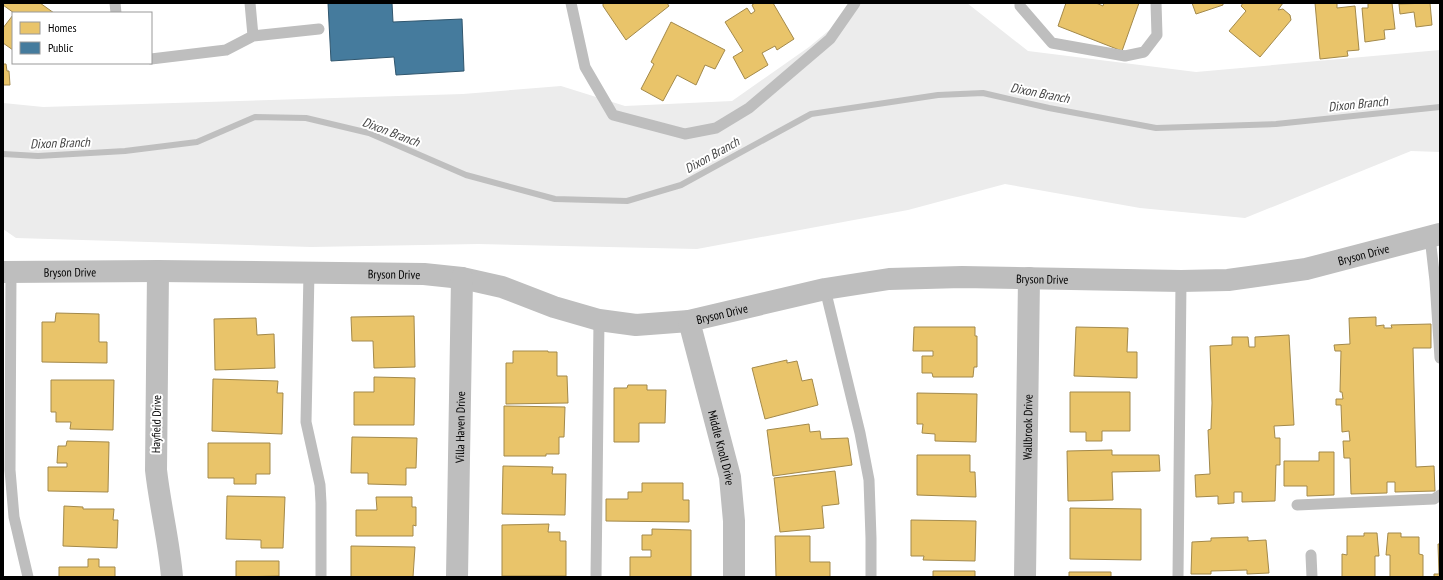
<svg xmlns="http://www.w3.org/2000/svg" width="1443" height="580" viewBox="0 0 1443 580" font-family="'PT Sans Narrow',sans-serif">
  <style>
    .green { fill: #ececec }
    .homes { fill: #e9c46a; stroke: #a3894a }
    .public { fill: #457b9d; stroke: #30566e }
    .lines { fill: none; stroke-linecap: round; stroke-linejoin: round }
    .stream { stroke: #bfbfbf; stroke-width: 6 }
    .lane { stroke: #bebebe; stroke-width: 11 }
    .street { stroke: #bebebe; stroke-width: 22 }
    .labels { text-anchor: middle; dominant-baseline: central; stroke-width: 4; stroke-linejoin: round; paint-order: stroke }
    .street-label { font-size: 12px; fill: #000; stroke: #fff }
    .water-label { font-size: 13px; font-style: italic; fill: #444; stroke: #fff }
  </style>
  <rect width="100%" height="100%" fill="#fff"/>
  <path class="green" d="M 862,3 L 967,3 L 1028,51 L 1196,72 L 1440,50 L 1440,152 L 1411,151 L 1245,218 L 1140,208 L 1005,184 L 908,210 L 697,249 L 478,244 L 311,247 L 16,238 L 3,229 L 3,103 L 43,107 L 463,94 L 561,86 L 625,106 L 732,101 L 809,47 Z"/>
  <path class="homes" d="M 3,3 L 40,3 L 54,13 L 14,13 L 3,5 Z
    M 603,3 L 667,3 L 669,6 L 626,40 L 603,6 Z
    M 755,3 L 773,3 L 794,39 L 777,50 L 775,46 L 762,53 L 768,65 L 745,79 L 733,57 L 743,51 L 725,22 L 747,8 L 751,14 L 755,11 L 752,5 Z
    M 1066,3 L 1096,3 L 1103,6 L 1104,3 L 1139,3 L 1122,51 L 1058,26 Z
    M 1192,3 L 1223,3 L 1223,5 L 1196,14 Z
    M 1243,3 L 1283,3 L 1278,10 L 1283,9 L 1290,15 L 1291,20 L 1260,57 L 1229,31 L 1246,11 L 1241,6 Z
    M 1315,3 L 1337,3 L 1337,8 L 1355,6 L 1359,50 L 1347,51 L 1348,56 L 1320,59 Z
    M 1368,3 L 1392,3 L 1395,29 L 1384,30 L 1385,39 L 1365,42 L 1362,8 L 1368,8 Z
    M 1430,3 L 1432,25 L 1416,27 L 1414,12 L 1400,14 L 1399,4 Z
    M 13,15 L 13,50 L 3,43 L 3,28 Z
    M 671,22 L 725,50 L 715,69 L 705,65 L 696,85 L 677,75 L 663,101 L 641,89 L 654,64 L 651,62 Z
    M 3,64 L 6,64 L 7,71 L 9,71 L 10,85 L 3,85 Z
    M 56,313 L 99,314 L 99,342 L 107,342 L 107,363 L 42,362 L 42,322 L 55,322 Z
    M 414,316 L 415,367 L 374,368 L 373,341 L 352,341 L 351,317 Z
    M 1376,317 L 1376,326 L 1384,325 L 1384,328 L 1392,328 L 1391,325 L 1431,324 L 1431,348 L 1413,348 L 1416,467 L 1434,466 L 1435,491 L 1395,492 L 1395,482 L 1387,482 L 1387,493 L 1351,494 L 1350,458 L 1344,458 L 1343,441 L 1350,441 L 1349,431 L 1342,432 L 1341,405 L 1336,405 L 1336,399 L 1343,399 L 1342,392 L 1340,392 L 1341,351 L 1335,351 L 1334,345 L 1350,344 L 1349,318 Z
    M 256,318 L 257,335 L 274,334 L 275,368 L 215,370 L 214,319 Z
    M 914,327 L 975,327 L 975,336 L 977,336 L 977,367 L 974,367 L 973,377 L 933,377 L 932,373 L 922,373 L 922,356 L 933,356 L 933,351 L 913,351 Z
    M 1076,327 L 1128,328 L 1127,352 L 1137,352 L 1137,378 L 1074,376 Z
    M 1289,335 L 1294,425 L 1274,426 L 1275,438 L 1280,438 L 1280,465 L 1276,465 L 1275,501 L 1242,502 L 1242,492 L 1234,492 L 1234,503 L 1218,504 L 1218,496 L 1196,497 L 1195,475 L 1210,474 L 1208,430 L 1211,429 L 1212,403 L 1210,346 L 1232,345 L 1232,337 L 1248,337 L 1249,347 L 1255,347 L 1255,337 Z
    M 513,351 L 548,351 L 548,352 L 557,352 L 557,376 L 567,376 L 568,403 L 506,404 L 506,363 L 513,363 Z
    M 787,360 L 787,363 L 797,361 L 802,381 L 812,379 L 818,405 L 765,419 L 752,368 Z
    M 374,377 L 415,378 L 414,425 L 354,425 L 354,392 L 374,392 Z
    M 213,379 L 278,381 L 277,393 L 283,393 L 282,434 L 212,431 Z
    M 51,380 L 114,380 L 113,430 L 70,429 L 71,422 L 56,422 L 56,412 L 51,412 Z
    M 628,385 L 647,385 L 647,390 L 666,390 L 665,423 L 639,423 L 639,442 L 614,442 L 614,388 L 627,388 Z
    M 1070,392 L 1130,392 L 1130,431 L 1102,431 L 1102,441 L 1086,441 L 1086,432 L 1070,432 Z
    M 917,393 L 977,394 L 976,442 L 935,441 L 935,434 L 922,433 L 923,424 L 917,424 Z
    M 504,406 L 565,407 L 564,437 L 559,437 L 559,454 L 546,454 L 546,456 L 504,456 Z
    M 809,424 L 810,432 L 820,431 L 821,439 L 848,438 L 852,465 L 773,476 L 767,430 Z
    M 352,437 L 417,438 L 416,468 L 406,468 L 406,485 L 368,484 L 368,473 L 351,473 Z
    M 67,441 L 109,442 L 108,492 L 48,491 L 48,467 L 67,467 L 67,463 L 57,463 L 58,446 L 66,446 Z
    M 208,443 L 270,443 L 270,474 L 256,474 L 256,484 L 234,484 L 234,478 L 208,478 Z
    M 1112,450 L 1112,455 L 1159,455 L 1160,471 L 1112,472 L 1113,500 L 1068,501 L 1067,451 Z
    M 1319,452 L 1334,452 L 1334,495 L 1307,496 L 1307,486 L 1284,486 L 1284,461 L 1319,461 Z
    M 917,455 L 970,455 L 970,472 L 975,472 L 976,497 L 917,495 Z
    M 503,466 L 553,467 L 552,474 L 566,474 L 565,515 L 502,514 Z
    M 835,471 L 839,504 L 822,506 L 824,528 L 780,532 L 774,478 Z
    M 642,483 L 683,483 L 683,500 L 689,500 L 689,522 L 606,521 L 606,499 L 628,499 L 628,492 L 642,492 Z
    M 227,496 L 285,497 L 283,548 L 261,548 L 261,540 L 226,539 Z
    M 376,497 L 412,497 L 412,507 L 416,507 L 416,526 L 413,525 L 413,536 L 356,536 L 356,510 L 377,510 Z
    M 64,506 L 83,507 L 83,509 L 114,509 L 113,520 L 118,520 L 117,548 L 63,546 Z
    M 1070,508 L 1141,509 L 1141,560 L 1070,559 Z
    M 911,520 L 976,521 L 975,561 L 923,560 L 924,556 L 911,556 Z
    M 549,524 L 548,532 L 560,532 L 560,541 L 566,541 L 566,576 L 502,576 L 502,525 Z
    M 652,529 L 691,530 L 691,577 L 630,577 L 630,557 L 651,557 L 651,550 L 642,550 L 642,535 L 652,535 Z
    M 1364,533 L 1377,533 L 1379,556 L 1375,556 L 1375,577 L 1342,577 L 1342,554 L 1347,555 L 1347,536 L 1364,536 Z
    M 1388,533 L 1401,533 L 1401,537 L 1419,537 L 1419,554 L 1423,555 L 1423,577 L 1390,577 L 1390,555 L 1386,555 Z
    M 775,536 L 810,536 L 810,562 L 830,562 L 830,577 L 776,577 Z
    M 1248,537 L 1248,541 L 1266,540 L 1269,573 L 1247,574 L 1247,570 L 1211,571 L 1211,574 L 1191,574 L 1192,542 L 1211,541 L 1211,538 Z
    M 1438,544 L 1440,544 L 1440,577 L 1434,577 L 1434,574 L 1439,574 Z
    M 351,546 L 415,547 L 413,577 L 351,577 Z
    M 88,559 L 99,559 L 99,567 L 115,567 L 115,577 L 59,577 L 59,567 L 88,567 Z
    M 236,561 L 279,561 L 279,576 L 236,577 Z
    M 933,571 L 975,571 L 975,577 L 933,577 Z
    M 1069,572 L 1111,572 L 1111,577 L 1069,577 Z"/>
  <path class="public" d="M 328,3 L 392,3 L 393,22 L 462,19 L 464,71 L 396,75 L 394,57 L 331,61 Z"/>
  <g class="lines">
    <path class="stream" d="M 3,154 L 38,156 L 125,151 L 197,142 L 255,117 L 306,118 L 369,133 L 466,175 L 555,199 L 627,201 L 681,185 L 811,114 L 938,95 L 983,93 L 1049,108 L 1156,128 L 1276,124 L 1440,107"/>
    <path class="lane" d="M 115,3 L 116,13
      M 571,3 L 585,67 L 613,115 L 685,134 L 716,128 L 749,108 L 830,39 L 855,3
      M 1020,3 L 1020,6 L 1052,43 L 1125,56 L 1144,52 L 1157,35 L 1156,3
      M 253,36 L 319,29
      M 151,59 L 226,50 L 253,36 L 250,3
      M 1430,237 L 1435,281 L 1440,358
      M 11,271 L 10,470 L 14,517 L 28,577
      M 309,272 L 306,422 L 320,485 L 321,503 L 321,577
      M 825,289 L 860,433 L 869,480 L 871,538 L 871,577
      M 1297,505 L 1434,499 L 1440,495
      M 1311,555 L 1312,577
      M 596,577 L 599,320
      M 1178,577 L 1181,281"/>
    <g class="street">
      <path d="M 158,271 L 156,470 C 160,506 169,541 172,577"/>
      <path id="s1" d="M 3,272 L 158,271 L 424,274 L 462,278 L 502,287 L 554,307 L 599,320 L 636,325 L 689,321 L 825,289 L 889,279 L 962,277 L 1181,281 L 1228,280 L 1306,269 L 1440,234"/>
      <path id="s2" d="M 689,321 L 730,477 L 734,521 L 734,577"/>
      <path id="s3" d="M 457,577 L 462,278"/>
      <path id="s4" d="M 1025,577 L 1029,278"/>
    </g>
  </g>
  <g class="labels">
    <g class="street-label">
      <text stroke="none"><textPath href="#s1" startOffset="1375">Bryson Drive</textPath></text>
      <text stroke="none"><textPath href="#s1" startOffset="67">Bryson Drive</textPath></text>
      <text stroke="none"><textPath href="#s1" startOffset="391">Bryson Drive</textPath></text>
      <text stroke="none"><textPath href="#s1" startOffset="1051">Bryson Drive</textPath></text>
      <text stroke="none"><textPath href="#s1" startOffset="727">Bryson Drive</textPath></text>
      <text transform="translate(156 424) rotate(-89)">Hayfield Drive</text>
      <text stroke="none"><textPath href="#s3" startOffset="150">Villa Haven Drive</textPath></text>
      <text stroke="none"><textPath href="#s4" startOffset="150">Wallbrook Drive</textPath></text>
      <text stroke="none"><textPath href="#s2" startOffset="131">Middle Knoll Drive</textPath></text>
    </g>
    <g class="water-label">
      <text transform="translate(1040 93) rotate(11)">Dixon Branch</text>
      <text transform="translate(1358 104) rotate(-6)">Dixon Branch</text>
      <text transform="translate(391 132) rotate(21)">Dixon Branch</text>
      <text transform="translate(60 143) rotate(-2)">Dixon Branch</text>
      <text transform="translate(712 155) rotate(-29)">Dixon Branch</text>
    </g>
  </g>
  <rect width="1443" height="580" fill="none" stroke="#000000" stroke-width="8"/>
  <rect x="12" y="12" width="140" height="52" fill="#ffffff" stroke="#999999"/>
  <rect x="20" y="22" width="20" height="12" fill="#e9c46a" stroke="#999999"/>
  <text x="48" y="32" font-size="12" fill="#000000">Homes</text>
  <rect x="20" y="42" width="20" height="12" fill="#457b9d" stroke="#999999"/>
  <text x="48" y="52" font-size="12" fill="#000000">Public</text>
</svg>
